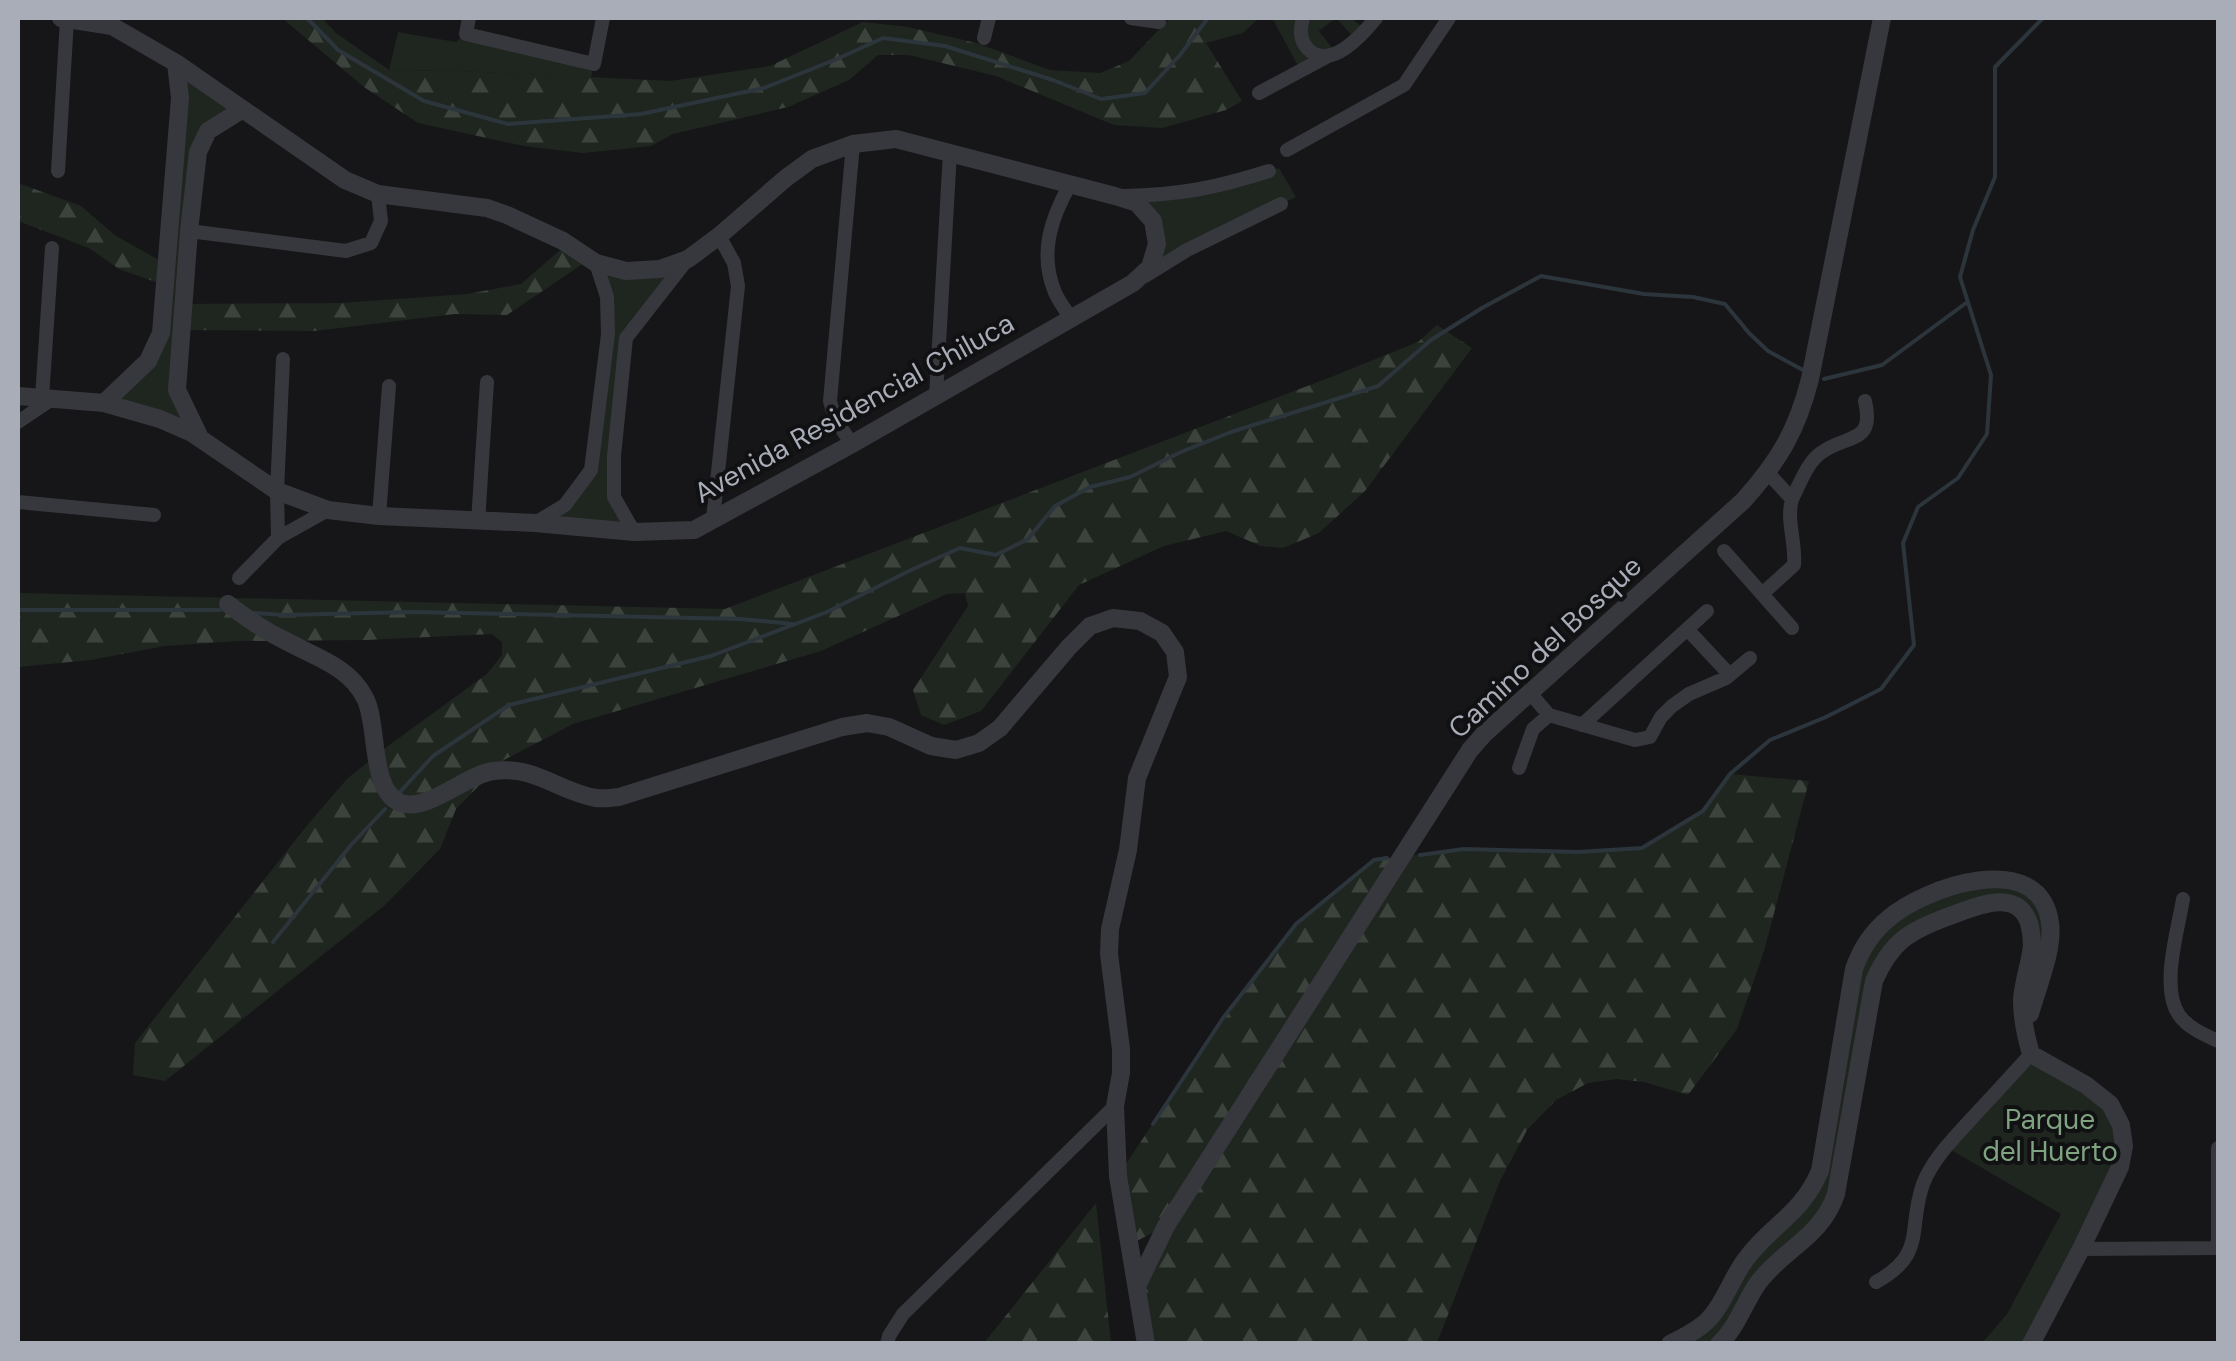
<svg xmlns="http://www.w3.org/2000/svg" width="2236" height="1361" viewBox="0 0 2236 1361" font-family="'DM Sans',sans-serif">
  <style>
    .forest { fill: url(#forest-firs) }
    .green { fill: #1e261f }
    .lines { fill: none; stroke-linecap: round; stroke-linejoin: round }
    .stream { stroke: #2c353c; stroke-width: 4 }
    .minor { stroke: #37383d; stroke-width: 14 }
    .tertiary { stroke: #37383d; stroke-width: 18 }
    .labels { text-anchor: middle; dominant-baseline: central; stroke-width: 8; stroke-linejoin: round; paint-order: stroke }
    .street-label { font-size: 28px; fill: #a8adb8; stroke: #111113 }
    .park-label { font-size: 28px; fill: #7fa381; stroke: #111113 }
  </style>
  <defs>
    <pattern id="forest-firs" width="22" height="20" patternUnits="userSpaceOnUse" patternTransform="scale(2.5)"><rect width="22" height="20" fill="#1e261f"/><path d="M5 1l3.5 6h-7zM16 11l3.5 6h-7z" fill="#3c433d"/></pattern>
  </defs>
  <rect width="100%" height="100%" fill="#161618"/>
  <path class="forest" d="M 282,18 L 322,18 L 336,33 L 389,70 L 459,71 L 670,81 L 770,66 L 863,22 L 908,27 L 976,43 L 1050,70 L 1100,73 L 1129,61 L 1170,18 L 1259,18 L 1243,33 L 1206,43 L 1242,101 L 1226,110 L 1162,128 L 1114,125 L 996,76 L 909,55 L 878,55 L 849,80 L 788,107 L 673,134 L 651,146 L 583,153 L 524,146 L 418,123 L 364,87 Z
    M 18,183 L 81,206 L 116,236 L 168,265 L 167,286 L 119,269 L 89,248 L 18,221 Z
    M 567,244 L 590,259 L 507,315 L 455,314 L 315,331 L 181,330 L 183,304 L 342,303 L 467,294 L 521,284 Z
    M 1437,325 L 1472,348 L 1365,491 L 1319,533 L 1283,548 L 1261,546 L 1226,531 L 1164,546 L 1079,585 L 981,711 L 944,725 L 921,715 L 913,690 L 968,606 L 965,593 L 947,594 L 821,651 L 573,724 L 504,760 L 456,809 L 440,849 L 385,905 L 165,1081 L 133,1075 L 135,1043 L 309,823 L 348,778 L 388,746 L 487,674 L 502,655 L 502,642 L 492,634 L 366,640 L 239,641 L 165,646 L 91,660 L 18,667 L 18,593 L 725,609 L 1331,377 L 1418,342 Z
    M 1730,774 L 1809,781 L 1764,951 L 1737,1029 L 1688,1095 L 1644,1082 L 1617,1079 L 1588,1083 L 1556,1100 L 1527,1130 L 1500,1181 L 1437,1343 L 1146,1343 L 1137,1286 L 1164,1227 L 1129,1245 L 1118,1176 L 1223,1018 L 1296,924 L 1374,860 L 1464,849 L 1578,852 L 1642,848 L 1703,811 Z
    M 1096,1203 L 1111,1343 L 984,1343 Z"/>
  <path class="green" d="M 1272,18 L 1351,18 L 1366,30 L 1356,40 L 1336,18 L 1319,31 L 1336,53 L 1301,71 Z
    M 398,32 L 456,42 L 466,34 L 594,64 L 591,78 L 459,71 L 389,70 Z
    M 176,63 L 243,109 L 208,131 L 177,390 L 200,439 L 104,403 L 161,333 Z
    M 1279,168 L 1296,197 L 1187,250 L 1133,283 L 1157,244 L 1137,203 L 1216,188 Z
    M 688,259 L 626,338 L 614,497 L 634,532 L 535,523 L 565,505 L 591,470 L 608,334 L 596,263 L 626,271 Z
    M 1973,880 L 2039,897 L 2048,949 L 2032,943 L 2010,902 L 1927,925 L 1882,963 L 1836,1194 L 1774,1265 L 1719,1343 L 1670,1344 L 1692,1332 L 1813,1188 L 1854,969 L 1872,934 Z
    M 2031,1054 L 2110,1104 L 2124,1146 L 2031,1343 L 1982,1343 L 2007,1314 L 2061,1214 L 1946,1147 Z"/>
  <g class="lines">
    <path class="stream" d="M 307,18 L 338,50 L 424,101 L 508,124 L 641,114 L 764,88 L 837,59 L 883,38 L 945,46 L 1053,80 L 1101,99 L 1145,93 L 1180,55 L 1208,18
      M 1824,379 L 1882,365 L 1966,303
      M 18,610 L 220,610
      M 253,613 L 284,615 L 413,612 L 513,614 L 741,619 L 793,624
      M 400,792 L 433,756 L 509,705 L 711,656 L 827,612 L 911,570 L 960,548 L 996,555 L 1028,539 L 1055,506 L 1090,487 L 1130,477 L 1181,452 L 1231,432 L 1378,386 L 1431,340 L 1482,308 L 1541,276 L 1644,294 L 1693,297 L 1725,304 L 1749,333 L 1768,351 L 1803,370
      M 1420,855 L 1464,849 L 1578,852 L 1642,848 L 1703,811 L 1730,774 L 1770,740 L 1826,717 L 1881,689 L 1914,645 L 1903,543 L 1918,507 L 1958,478 L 1987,434 L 1991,375 L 1960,277 L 1973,230 L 1995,177 L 1995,67 L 2043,18
      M 273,942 L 351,845 L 385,809
      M 1153,1124 L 1223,1018 L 1296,924 L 1374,860 L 1387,858"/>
    <path class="minor" d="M 469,18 L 466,34 L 594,64 L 603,18
      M 1131,18 L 1159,22
      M 1303,18 C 1300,30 1299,39 1308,49 C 1330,72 1363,34 1376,18
      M 984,38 L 989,18
      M 1259,93 L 1328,56
      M 1287,150 L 1404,85 L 1449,18
      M 58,171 L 67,19
      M 1123,196 C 1180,195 1215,188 1269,171
      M 189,231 L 346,251 L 371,243 L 381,221 L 378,194
      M 1145,276 L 1187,250 L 1281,204
      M 1070,317 C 1065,309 1057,299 1054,290 C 1039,251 1052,217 1070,184
      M 936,396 L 950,152
      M 42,398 L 52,248
      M 18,422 L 52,399
      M 852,444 L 835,419 L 830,401 L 853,144
      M 1768,473 L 1792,499 C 1800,484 1807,462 1822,452 C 1848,434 1875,444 1865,401
      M 18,502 L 154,515
      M 379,516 L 389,386
      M 713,519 L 738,286 L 734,263 L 719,236
      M 478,522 L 487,382
      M 535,523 L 565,505 L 591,470 L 608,334 L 607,297 L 596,263
      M 634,532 L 614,497 L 614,456 L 626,338 L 687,260
      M 278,538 L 277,491 L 283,359
      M 1724,551 L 1762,594 L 1794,565 C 1796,542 1786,521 1792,499
      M 239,578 L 278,538 L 328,510
      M 1762,594 L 1792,628
      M 1687,629 L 1730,675
      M 1530,693 L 1549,715
      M 1582,725 L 1707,611
      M 1519,768 L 1533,729 L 1549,715 L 1635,740 L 1650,737 L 1661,717 L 1672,706 L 1689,694 L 1726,678 L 1750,658
      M 2183,899 C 2178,930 2160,988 2179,1015 C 2188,1028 2205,1035 2218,1041
      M 2218,1248 L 2218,1148
      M 2081,1249 L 2218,1248
      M 1876,1282 C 1927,1254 1907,1230 1923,1184 C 1933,1158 1955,1137 1973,1117 C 1993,1096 2012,1075 2031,1054
      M 887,1344 L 889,1336 L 903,1314 L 1115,1106"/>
    <path class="tertiary" d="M 18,396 L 104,403 L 160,419 L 192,433 L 277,491 L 328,510 L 379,516 L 535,523 L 634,532 L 694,530 L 852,444 L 1133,283 L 1150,267 L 1157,244 L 1153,221 L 1137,203 L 1115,196 L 896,139 L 853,144 L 812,159 L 786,178 L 719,236 L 688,259 L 660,269 L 626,271 L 596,263 L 563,241 L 507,215 L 487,208 L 378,194 L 345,180 L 176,63 L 112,26 L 61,18
      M 104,403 L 148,361 L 161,333 L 180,98 L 176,63
      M 200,438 L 177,390 L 189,231 L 198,152 L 208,131 L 243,109
      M 228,604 C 246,618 265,631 286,641 C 315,657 349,666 365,698 C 379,725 369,791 401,803 C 428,812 465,775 493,771 C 535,765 559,792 596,798 C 603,799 611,798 619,797 L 842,727 L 867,723 L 889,727 L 931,746 L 956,750 L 979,743 L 1000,728 L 1069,647 L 1090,626 L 1113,618 L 1140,621 L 1162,633 L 1175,652 L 1178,677 L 1137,778 L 1128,850 L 1110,929 L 1109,954 L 1121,1049 L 1121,1073 L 1115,1106 L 1118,1176 L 1146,1344
      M 1137,1286 L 1166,1226 L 1470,750 L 1484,734 L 1743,501 C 1778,462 1797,431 1810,379 L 1882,18
      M 1670,1344 C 1683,1337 1699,1330 1709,1319 C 1725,1302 1732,1277 1746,1259 C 1772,1224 1801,1215 1820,1171 L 1854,969 C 1861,949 1871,933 1888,919 C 1924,887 2040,847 2050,923 C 2054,949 2037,988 2030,1014
      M 1719,1344 C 1737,1328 1744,1303 1758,1283 C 1784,1248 1821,1238 1836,1194 L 1874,981 C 1891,942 1909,931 1947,917 C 1973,908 2016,886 2029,923 C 2031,930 2032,938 2032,946 C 2030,964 2023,982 2022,1000 C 2022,1018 2026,1037 2031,1054 L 2086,1085 L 2110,1104 L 2121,1125 L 2124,1146 L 2120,1167 L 2081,1249 L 2031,1344"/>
  </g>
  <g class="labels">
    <g class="street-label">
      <text transform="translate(854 408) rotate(-29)">Avenida Residencial Chiluca</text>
      <text transform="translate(1545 647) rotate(-43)">Camino del Bosque</text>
    </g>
    <g class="park-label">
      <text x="2050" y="1119">Parque<tspan x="2050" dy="32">del Huerto</tspan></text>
    </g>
  </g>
  <rect width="2236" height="1361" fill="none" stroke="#a8adb8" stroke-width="40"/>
</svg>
